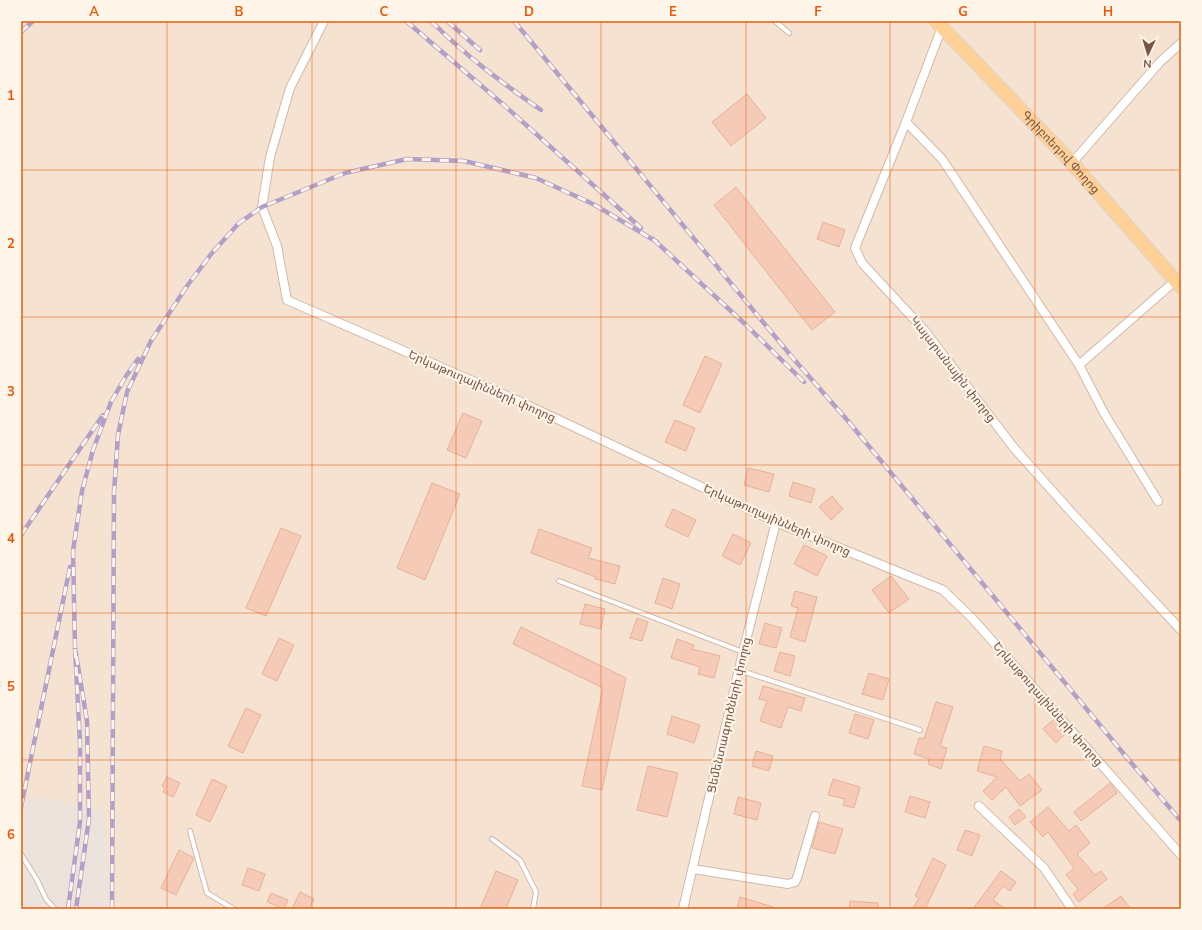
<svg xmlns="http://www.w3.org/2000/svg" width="1202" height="930" viewBox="0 0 1202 930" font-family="'Nunito Sans','Noto Sans Armenian',sans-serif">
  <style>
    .residential { fill: #f6e2d0 }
    .industrial { fill: #ece3dd }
    .building { fill: #f5cbb8; stroke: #e8b097 }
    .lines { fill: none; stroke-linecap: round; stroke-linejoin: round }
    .lane-casing { stroke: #d1b9ab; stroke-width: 6 }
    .street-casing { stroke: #d1b9ab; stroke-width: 10 }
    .primary-casing { stroke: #dcd3cf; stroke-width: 15 }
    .lane { stroke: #fff; stroke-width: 4 }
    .street { stroke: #fff; stroke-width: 8 }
    .primary { stroke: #ffd197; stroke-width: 13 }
    .rail-casing { stroke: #b2a0c7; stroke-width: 4.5 }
    .rail { stroke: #fff5e9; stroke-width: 3; stroke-dasharray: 9; stroke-linecap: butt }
    .grid { fill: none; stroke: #e8590c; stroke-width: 1; stroke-opacity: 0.55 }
    .labels { text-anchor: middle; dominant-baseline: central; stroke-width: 4; stroke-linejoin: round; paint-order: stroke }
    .street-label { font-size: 12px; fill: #775447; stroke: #fff5e9 }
    .neatline { fill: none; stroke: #e8590c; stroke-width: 1.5 }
    .grid-label { font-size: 13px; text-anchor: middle; font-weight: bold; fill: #e8590c }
  </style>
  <rect width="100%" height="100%" fill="#fef1e2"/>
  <path class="residential" d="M 21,21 L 1181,21 L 1181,909 L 21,909 Z"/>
  <path class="industrial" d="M 21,794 L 104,810 L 111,909 L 21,909 Z"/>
  <path class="building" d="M 747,94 L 766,118 L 731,146 L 712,122 Z
    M 736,187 L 835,312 L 812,330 L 714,205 Z
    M 823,222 L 845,230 L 839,247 L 817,239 Z
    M 705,356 L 722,364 L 700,413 L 683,405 Z
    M 463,413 L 482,421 L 466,458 L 447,450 Z
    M 675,420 L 695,428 L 686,451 L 665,442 Z
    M 748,468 L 774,474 L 769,492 L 744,485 Z
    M 793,482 L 815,489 L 811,503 L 789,496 Z
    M 432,483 L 460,494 L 425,580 L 397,568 Z
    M 832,496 L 843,509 L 831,520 L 819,507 Z
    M 673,509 L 696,520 L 688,537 L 665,526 Z
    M 281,528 L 301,536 L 266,616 L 246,608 Z
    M 539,529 L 592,548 L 588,558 L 620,566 L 615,584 L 595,579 L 596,577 L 531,553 Z
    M 733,534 L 751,543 L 740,565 L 722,556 Z
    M 804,545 L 827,556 L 817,576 L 794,564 Z
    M 891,576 L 909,599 L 889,613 L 872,590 Z
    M 663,578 L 680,584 L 672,609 L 655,603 Z
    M 795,591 L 817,597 L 805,642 L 790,637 L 798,608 L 791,606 Z
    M 585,604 L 605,609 L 601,629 L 580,624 Z
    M 637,618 L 648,622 L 642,641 L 630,638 Z
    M 765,623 L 782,628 L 776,648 L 759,644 Z
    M 521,627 L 626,678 L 602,790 L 582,786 L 603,688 L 513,644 Z
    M 279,638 L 294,645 L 277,681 L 262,674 Z
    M 677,639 L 694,645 L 692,649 L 720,656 L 714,678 L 698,674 L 700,667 L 671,658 Z
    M 780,652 L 795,656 L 790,676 L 774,671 Z
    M 869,673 L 889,679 L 883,700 L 862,694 Z
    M 763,686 L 805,698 L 801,711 L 788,707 L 781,728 L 760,721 L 767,701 L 759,699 Z
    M 936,702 L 953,707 L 940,746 L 947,748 L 941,769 L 928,764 L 929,759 L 914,754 L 919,738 L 924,739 Z
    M 246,708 L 261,715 L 243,753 L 228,746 Z
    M 855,714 L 874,720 L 868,739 L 849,733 Z
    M 672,716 L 700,725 L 694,743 L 667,734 Z
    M 1054,719 L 1066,733 L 1056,743 L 1043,729 Z
    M 984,746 L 1002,751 L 1000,759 L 1020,781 L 1029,774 L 1042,790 L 1020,806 L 1006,787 L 992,800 L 983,791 L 997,777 L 977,771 Z
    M 756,751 L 773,756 L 769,771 L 752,766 Z
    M 648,766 L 678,773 L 667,817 L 637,810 Z
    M 167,777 L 180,783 L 173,797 L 163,792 L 165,788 L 162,786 Z
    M 212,779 L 227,786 L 210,822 L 196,815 Z
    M 833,779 L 860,787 L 854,808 L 843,805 L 845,799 L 828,795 Z
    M 1110,783 L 1117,793 L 1081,821 L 1074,812 Z
    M 910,796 L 930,802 L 925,818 L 905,812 Z
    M 738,797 L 761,803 L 757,820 L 734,814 Z
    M 1048,807 L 1069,831 L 1076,825 L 1090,843 L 1077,854 L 1095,875 L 1101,871 L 1107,879 L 1079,902 L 1073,894 L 1078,889 L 1066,875 L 1074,868 L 1048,832 L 1043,837 L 1030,822 Z
    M 1019,809 L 1026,817 L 1015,825 L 1009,817 Z
    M 819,822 L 843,829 L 835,854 L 812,848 Z
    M 965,830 L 980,835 L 972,856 L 957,850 Z
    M 179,850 L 194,858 L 176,895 L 161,888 Z
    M 933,858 L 946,865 L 925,909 L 913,909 L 919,898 L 915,896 Z
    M 248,868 L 265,874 L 259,891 L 242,885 Z
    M 496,871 L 518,880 L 506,909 L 480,909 Z
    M 1001,871 L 1016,882 L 1010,891 L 1003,886 L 993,900 L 1006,909 L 973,909 Z
    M 300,892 L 314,899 L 309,909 L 292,909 Z
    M 271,893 L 288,900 L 284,909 L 267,902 Z
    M 1121,896 L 1131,909 L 1102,909 Z
    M 740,897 L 773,907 L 773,909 L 737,909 Z
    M 850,901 L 878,903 L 878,909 L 849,909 Z"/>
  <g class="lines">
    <defs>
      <path id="lane" d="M 775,21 L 789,33
        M 559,581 L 743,652
        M 739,670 L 920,730
        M 190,831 L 207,893 L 234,909
        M 492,839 L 520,860 L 536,892 L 533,909
        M 21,854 L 37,880 L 46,899 L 55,909"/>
      <path id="street" d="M 324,21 L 290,88 L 270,157 L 262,207 L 277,246 L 287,300 L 521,402 L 776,522 L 943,590 L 972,618 L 1181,855
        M 942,27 L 906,122 L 855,248 L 862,263 L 925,331 L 1014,448 L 1072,513 L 1181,630
        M 906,122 L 942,159 L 1079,365 L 1104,413 L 1158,501
        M 1072,163 L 1160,62 L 1181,43
        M 1079,365 L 1175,281
        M 979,806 L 1044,868 L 1072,909
        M 693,869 L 788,884 L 795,882 L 797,878 L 815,816
        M 683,909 L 743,652 L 776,522"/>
      <g id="primary">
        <path id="s1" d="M 936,21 L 1072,163 L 1181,287"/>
      </g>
    </defs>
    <use href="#lane" class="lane-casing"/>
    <use href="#street" class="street-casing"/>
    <use href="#primary" class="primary-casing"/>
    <use href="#lane" class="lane"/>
    <use href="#street" class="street"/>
    <use href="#primary" class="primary"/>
    <defs>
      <path id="rail" d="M 406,21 L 505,106 L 641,228
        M 431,21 C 466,56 501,82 541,110
        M 447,21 L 480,50
        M 514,21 L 792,357 L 848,421 L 1128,759 L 1181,821
        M 21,32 L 33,21
        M 653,239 L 745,324 L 804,382
        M 21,535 L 103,415
        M 75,648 L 73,551 L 82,491 L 93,450 L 111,402 L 126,376 L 138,359
        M 21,807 L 70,567
        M 68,909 L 80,822 L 80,743 L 75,648 L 87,721 L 89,819 L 76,909
        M 112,909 L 114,492 L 118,435 L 127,392 L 151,341 L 187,286 L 212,253 L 239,223 L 262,207 L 345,173 L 407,159 L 464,161 L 536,178 L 593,204 L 657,242"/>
    </defs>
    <use href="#rail" class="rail-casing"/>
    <use href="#rail" class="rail"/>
  </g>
  <path class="grid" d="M 167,21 L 167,909M 312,21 L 312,909M 456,21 L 456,909M 601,21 L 601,909M 746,21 L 746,909M 890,21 L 890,909M 1035,21 L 1035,909M 21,170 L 1181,170M 21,317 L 1181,317M 21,465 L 1181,465M 21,613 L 1181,613M 21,760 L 1181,760"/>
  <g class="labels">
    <g class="street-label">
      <text stroke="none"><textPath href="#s1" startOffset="181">Գրիբոեդով Փողոց</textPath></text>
      <text transform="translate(953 369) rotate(52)">Կայարանային փողոց</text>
      <text transform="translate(482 386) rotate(24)">Երկաթուղայինների փողոց</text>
      <text transform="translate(777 520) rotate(24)">Երկաթուղայինների փողոց</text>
      <text transform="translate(1048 704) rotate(49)">Երկաթուղայինների փողոց</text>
      <text transform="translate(729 715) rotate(-77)">Ցեմենտագործների փողոց</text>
    </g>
  </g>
  <rect width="1202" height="930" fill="none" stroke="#fff5e9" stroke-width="44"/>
  <g transform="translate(1148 54) rotate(184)" stroke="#fff5e9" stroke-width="3" paint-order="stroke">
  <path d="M0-3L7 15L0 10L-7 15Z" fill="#775447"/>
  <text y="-6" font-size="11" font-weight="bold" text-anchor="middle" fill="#775447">N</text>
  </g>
  <rect x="22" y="22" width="1158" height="886" class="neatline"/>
  <g class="grid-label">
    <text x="94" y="16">A</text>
    <text x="239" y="16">B</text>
    <text x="384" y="16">C</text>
    <text x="529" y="16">D</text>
    <text x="673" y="16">E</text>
    <text x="818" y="16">F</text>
    <text x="963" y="16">G</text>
    <text x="1108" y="16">H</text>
    <text x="11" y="100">1</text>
    <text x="11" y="248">2</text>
    <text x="11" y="396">3</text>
    <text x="11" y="543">4</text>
    <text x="11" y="691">5</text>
    <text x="11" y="839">6</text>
  </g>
</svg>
